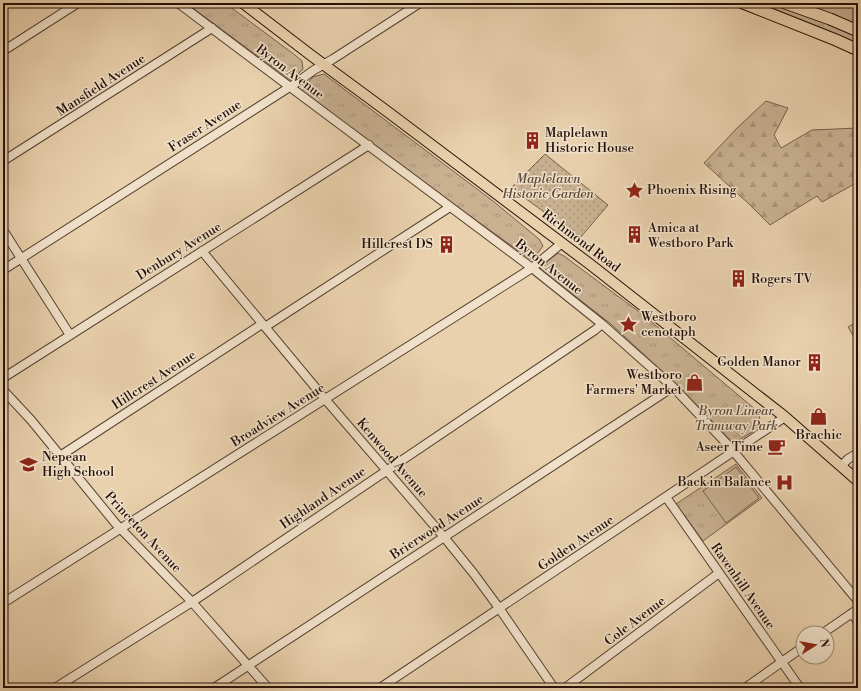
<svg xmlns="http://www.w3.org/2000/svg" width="861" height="691" viewBox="0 0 861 691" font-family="'Libre Bodoni',serif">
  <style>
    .grass { fill: url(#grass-tufts); stroke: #76604c }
    .forest { fill: url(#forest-firs); stroke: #76604c }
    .garden { fill: url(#garden-dots); stroke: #76604c }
    .pitch { fill: #c8b091; stroke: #76604c }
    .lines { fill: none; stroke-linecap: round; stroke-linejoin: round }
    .minor-casing { stroke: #554031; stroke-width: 10 }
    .major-casing { stroke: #241008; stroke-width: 12 }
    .highway-casing { stroke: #241008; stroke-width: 13 }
    .minor { stroke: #f1e1ca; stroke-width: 8 }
    .major { stroke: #e9d1ad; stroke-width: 10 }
    .highway { stroke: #e9d1ad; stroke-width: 11 }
    .labels { text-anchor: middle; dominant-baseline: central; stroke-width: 3; stroke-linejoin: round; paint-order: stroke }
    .street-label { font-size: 13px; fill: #241008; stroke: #f1e1ca }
    .poi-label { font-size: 13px; fill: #241008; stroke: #f1e1ca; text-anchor: start }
    .park-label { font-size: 13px; font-style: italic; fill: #5d4838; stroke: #f1e1ca }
  </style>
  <defs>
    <pattern id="grass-tufts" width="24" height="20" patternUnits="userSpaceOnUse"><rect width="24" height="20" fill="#c8b091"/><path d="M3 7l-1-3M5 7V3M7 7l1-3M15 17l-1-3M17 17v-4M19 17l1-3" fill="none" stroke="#ac967c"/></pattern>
    <pattern id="forest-firs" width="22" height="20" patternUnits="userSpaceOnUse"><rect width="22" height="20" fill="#c8b091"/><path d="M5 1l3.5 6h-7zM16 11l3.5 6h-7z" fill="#ac967c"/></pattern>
    <pattern id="garden-dots" width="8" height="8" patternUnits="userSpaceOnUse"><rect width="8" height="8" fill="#c8b091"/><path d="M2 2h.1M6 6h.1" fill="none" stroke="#ac967c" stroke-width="1.8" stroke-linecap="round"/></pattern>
  </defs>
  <rect width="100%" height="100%" fill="#e9d1ad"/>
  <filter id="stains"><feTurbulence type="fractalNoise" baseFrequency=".005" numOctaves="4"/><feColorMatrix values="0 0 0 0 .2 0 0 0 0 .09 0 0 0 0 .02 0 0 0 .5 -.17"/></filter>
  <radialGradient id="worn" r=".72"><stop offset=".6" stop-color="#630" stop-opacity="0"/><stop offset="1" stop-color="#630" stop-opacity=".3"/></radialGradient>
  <path class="grass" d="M 186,3 L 225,3 L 295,55 L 302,61 L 303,69 L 294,78 L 290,80 Z
    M 726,3 L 858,3 L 858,55 L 821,39 Z
    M 324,74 L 493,201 L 539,239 L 543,246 L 537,254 L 530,259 L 456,206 L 302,91 L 306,85 L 313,77 Z
    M 558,253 L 564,256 L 642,314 L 756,410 C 769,427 745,436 733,443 L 679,387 L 611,324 L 539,268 Z
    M 858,321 L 858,344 L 848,327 Z
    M 736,464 L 762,498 L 703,541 L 676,504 Z"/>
  <path class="forest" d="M 766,101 L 788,108 L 774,135 L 781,148 L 812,130 L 858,128 L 858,182 L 822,202 L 817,196 L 770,225 L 749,204 L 704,163 L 737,128 Z"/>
  <path class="garden" d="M 545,154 L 608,205 L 580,238 L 511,188 Z"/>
  <path class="pitch" d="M 736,467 L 759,498 L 726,523 L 703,491 Z"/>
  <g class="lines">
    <defs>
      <path id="minor" d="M 178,3 L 532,268 L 602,324 L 673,387 L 729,446 L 858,601
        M 3,51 L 78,3
        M 3,161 L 212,28
        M 3,230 L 70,335
        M 202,251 L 325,399 L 444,537 L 474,574 L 499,608 L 554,688
        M 3,270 L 296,83 L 314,70 L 333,59 L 420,3
        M 265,327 L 450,207
        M 3,378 L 369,145
        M 3,390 L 31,420 L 116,524 L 192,602 L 268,688
        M 60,456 L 262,324
        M 841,466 L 848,459 L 858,453
        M 666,497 L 800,688
        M 3,603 L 532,268 L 562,243
        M 852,613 L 858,622
        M 823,633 L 858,609
        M 55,688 L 192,602 L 595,330 L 602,324
        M 214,688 L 673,387
        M 380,688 L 785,417
        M 565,688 L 719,573
        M 745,688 L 803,647"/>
      <path id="major" d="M 243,3 L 312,56 L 388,112 L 591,265 L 785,417 L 858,481"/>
      <path id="highway" d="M 743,3 L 836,40 L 858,50
        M 785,3 L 830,19 L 858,31"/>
    </defs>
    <use href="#minor" class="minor-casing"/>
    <use href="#major" class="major-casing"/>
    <use href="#highway" class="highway-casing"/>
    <use href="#minor" class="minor"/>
    <use href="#major" class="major"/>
    <use href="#highway" class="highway"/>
  </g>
  <defs>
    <symbol id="building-bare" viewBox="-9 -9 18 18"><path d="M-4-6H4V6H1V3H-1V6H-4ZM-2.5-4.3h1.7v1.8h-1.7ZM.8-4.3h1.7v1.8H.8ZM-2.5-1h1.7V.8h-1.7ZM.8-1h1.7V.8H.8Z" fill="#8f2418" stroke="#f1e1ca" stroke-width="2.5" paint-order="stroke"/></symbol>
    <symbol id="sight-bare" viewBox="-9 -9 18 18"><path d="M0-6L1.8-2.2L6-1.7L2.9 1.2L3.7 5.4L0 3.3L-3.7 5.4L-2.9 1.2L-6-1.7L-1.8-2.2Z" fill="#8f2418" stroke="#f1e1ca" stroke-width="2.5" paint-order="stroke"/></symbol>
    <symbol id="shop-bare" viewBox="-9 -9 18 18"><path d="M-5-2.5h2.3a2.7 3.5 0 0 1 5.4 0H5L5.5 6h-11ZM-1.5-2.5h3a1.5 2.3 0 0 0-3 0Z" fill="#8f2418" stroke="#f1e1ca" stroke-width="2.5" paint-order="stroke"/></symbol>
    <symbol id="cafe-bare" viewBox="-9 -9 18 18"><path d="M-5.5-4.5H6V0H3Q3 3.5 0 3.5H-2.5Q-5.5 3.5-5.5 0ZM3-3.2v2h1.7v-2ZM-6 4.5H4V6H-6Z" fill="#8f2418" stroke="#f1e1ca" stroke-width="2.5" paint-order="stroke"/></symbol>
    <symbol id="school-bare" viewBox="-9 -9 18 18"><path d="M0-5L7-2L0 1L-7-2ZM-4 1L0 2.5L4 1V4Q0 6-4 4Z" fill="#8f2418" stroke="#f1e1ca" stroke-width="2.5" paint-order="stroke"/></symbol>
    <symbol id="hospital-bare" viewBox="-9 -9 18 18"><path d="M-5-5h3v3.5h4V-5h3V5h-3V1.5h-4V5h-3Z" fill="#8f2418" stroke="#f1e1ca" stroke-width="2.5" paint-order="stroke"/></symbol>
  </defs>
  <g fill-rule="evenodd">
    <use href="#building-bare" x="520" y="128" width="25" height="25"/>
    <use href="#sight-bare" x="622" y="178" width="25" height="25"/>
    <use href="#building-bare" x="622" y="222" width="25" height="25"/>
    <use href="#building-bare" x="434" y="232" width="25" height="25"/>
    <use href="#building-bare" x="726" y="266" width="25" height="25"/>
    <use href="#sight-bare" x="616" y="312" width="25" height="25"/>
    <use href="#building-bare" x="802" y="350" width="25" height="25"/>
    <use href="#shop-bare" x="682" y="370" width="25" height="25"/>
    <use href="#shop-bare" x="806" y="404" width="25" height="25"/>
    <use href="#cafe-bare" x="764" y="434" width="25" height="25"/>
    <use href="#school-bare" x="16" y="452" width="25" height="25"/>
    <use href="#hospital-bare" x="772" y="470" width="25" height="25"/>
  </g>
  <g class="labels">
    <g class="street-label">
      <text transform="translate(290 72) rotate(37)">Byron Avenue</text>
      <text transform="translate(101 85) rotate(-33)">Mansfield Avenue</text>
      <text transform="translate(205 126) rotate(-33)">Fraser Avenue</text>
      <text transform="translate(581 241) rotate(37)">Richmond Road</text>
      <text transform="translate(179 251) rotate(-32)">Denbury Avenue</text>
      <text transform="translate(549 267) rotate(38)">Byron Avenue</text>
      <text transform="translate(154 380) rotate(-33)">Hillcrest Avenue</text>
      <text transform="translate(278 415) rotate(-32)">Broadview Avenue</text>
      <text transform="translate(392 458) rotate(49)">Kenwood Avenue</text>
      <text transform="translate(323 498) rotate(-34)">Highland Avenue</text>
      <text transform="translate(437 527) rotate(-33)">Brierwood Avenue</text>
      <text transform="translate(143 532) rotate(47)">Princeton Avenue</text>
      <text transform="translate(576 543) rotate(-34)">Golden Avenue</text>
      <text transform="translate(743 586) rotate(55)">Ravenhill Avenue</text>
      <text transform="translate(635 621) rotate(-37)">Cole Avenue</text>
    </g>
    <g class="poi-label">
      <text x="545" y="133">Maplelawn<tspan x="545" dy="15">Historic House</tspan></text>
      <text x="647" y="190">Phoenix Rising</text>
      <text x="648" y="228">Amica at<tspan x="648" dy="15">Westboro Park</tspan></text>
      <text x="433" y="244" text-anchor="end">Hillcrest DS</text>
      <text x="751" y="279">Rogers TV</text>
      <text x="641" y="317">Westboro<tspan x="641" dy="15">cenotaph</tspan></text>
      <text x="801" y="362" text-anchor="end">Golden Manor</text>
      <text x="682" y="375" text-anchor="end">Westboro<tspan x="682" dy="15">Farmers' Market</tspan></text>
      <text x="819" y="435" text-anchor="middle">Brachic</text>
      <text x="763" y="447" text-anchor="end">Aseer Time</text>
      <text x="42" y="457">Nepean<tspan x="42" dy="15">High School</tspan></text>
      <text x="771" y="482" text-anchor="end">Back in Balance</text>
    </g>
    <g class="park-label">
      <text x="548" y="179">Maplelawn<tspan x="548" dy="15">Historic Garden</tspan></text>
      <text x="736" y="411">Byron Linear<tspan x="736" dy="15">Tramway Park</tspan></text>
    </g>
  </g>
  <rect width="861" height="691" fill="none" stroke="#e9d1ad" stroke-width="16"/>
  <rect x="4" y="4" width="853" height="683" fill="none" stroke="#241008" stroke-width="2"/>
  <rect x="8" y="8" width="845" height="675" fill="none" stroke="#241008"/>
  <g transform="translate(815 645) rotate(79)"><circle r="19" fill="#f1e1ca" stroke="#9f8d7c"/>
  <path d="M0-3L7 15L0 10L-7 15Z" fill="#8f2418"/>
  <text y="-6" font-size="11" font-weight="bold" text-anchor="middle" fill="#241008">N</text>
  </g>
  <rect width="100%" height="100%" filter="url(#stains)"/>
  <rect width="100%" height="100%" fill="url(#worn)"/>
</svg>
